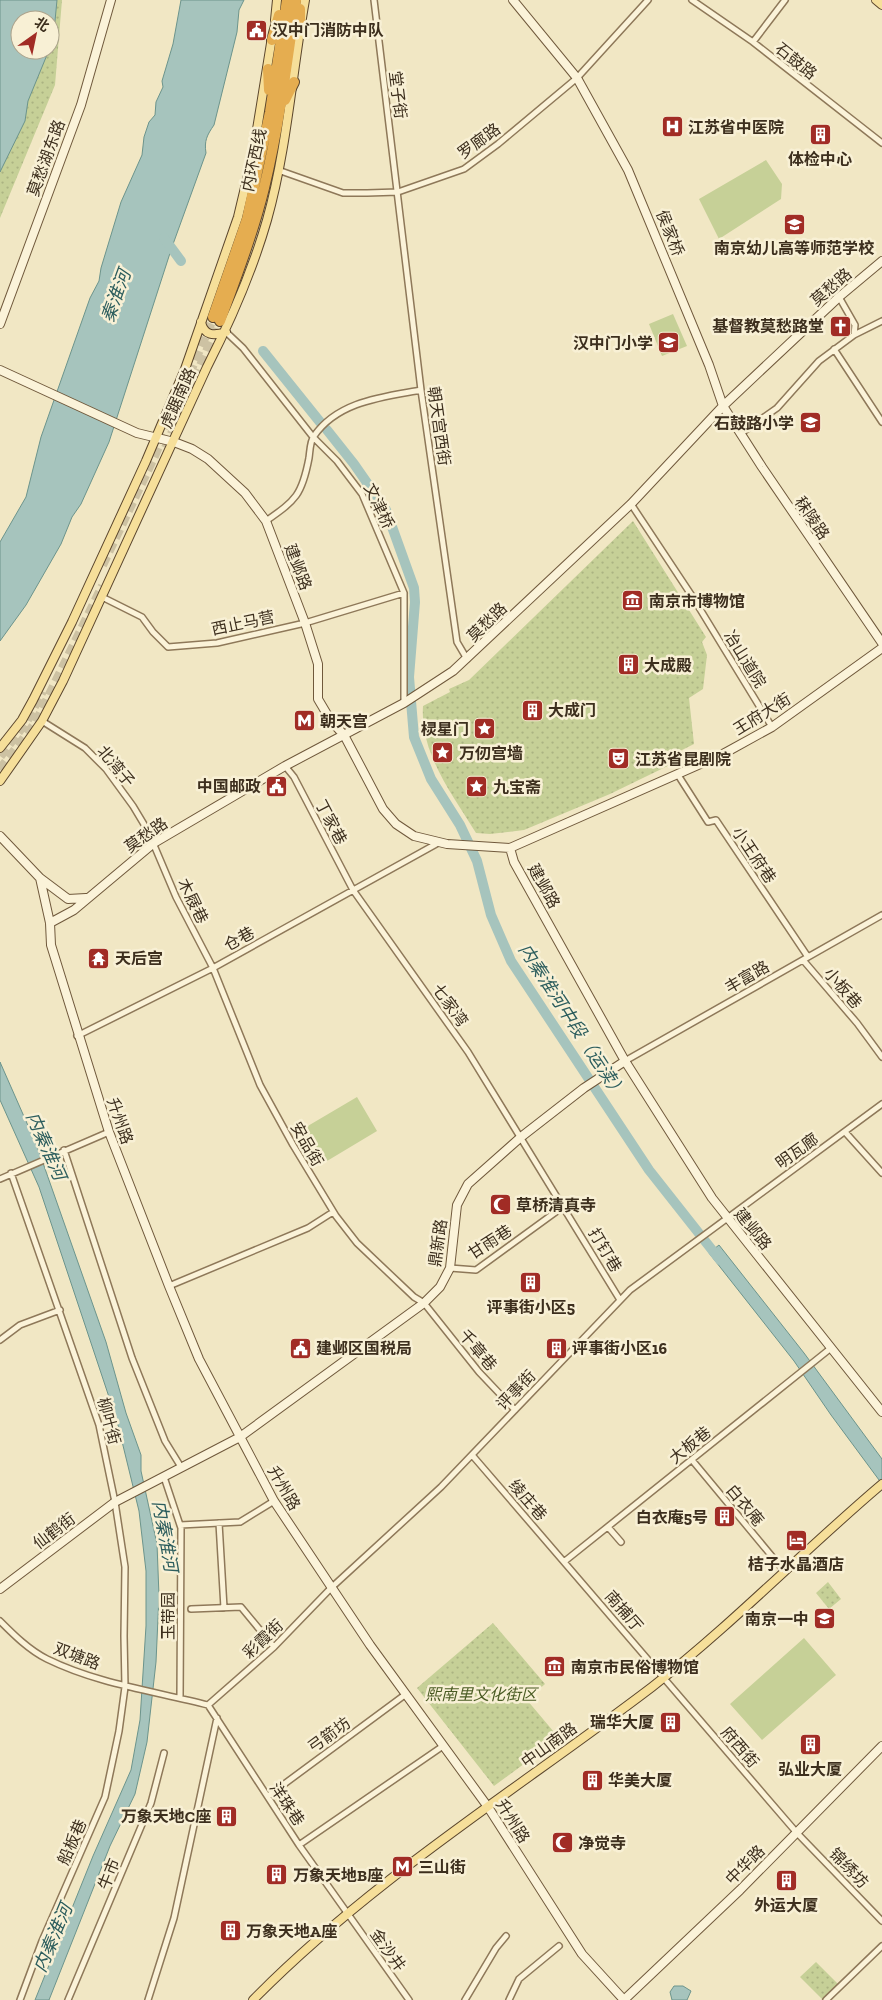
<svg xmlns="http://www.w3.org/2000/svg" width="882" height="2000" viewBox="0 0 882 2000" font-family="'Zilla Slab','Noto Sans SC',serif">
  <style>
    .grass { fill: url(#grass-dots); fill-rule: evenodd }
    .garden { fill: #c6d097 }
    .water { fill: #a6c4bd; stroke: #6c948c }
    .lines { fill: none; stroke-linecap: round; stroke-linejoin: round }
    .river { stroke: #a6c4bd; stroke-width: 10 }
    .highway-tunnel { stroke: #cdc2a3; stroke-width: 10; stroke-dasharray: 10 5; stroke-linecap: butt }
    .street-casing { stroke: #8e7859; stroke-width: 8 }
    .secondary-casing { stroke: #70593c; stroke-width: 10 }
    .primary-casing { stroke: #5b462d; stroke-width: 10 }
    .highway-casing { stroke: #5b462d; stroke-width: 12 }
    .street { stroke: #fbf3d9; stroke-width: 5 }
    .secondary { stroke: #fbf3d9; stroke-width: 8 }
    .primary { stroke: #f6df9a; stroke-width: 8 }
    .highway { stroke: #e5ad50; stroke-width: 10 }
    .labels { text-anchor: middle; dominant-baseline: central; stroke-width: 5; stroke-linejoin: round; paint-order: stroke }
    .poi-label { font-size: 16px; font-weight: bold; fill: #3d2f1e; stroke: #f8f0d5; text-anchor: start }
    .street-label { font-size: 16px; fill: #3d2f1e; stroke: #f8f0d5 }
    .park-label { font-size: 16px; font-style: italic; fill: #495b23; stroke: #f8f0d5 }
    .water-label { font-size: 18px; font-style: italic; fill: #2c5d5d; stroke: #f8f0d5 }
  </style>
  <defs>
    <pattern id="grass-dots" width="8" height="8" patternUnits="userSpaceOnUse" patternTransform="scale(1.25)"><rect width="8" height="8" fill="#c6d097"/><path d="M2 2h.1M6 6h.1" fill="none" stroke="#abb382" stroke-width="1.8" stroke-linecap="round"/></pattern>
  </defs>
  <rect width="100%" height="100%" fill="#f1e7c4"/>
  <path class="grass" d="M 0,0 L 62,0 L 55,85 L 0,218 ZM 20,20 L 50,20 L 50,50 L 20,50 Z
    M 633,521 L 706,637 L 702,642 L 707,655 L 703,689 L 689,698 L 694,744 L 678,752 L 680,760 L 610,794 L 524,830 L 490,834 L 476,833 C 452,794 420,753 423,706 L 450,692 L 449,689 L 469,680 Z
    M 828,1582 L 841,1599 L 829,1609 L 816,1593 Z
    M 493,1623 L 545,1684 L 527,1700 L 559,1738 L 494,1786 L 417,1688 Z
    M 816,1962 L 838,1984 L 823,2000 L 800,1977 Z"/>
  <path class="garden" d="M 766,160 L 782,184 L 781,199 L 719,239 L 699,199 Z
    M 673,314 L 687,346 L 662,356 L 649,324 Z
    M 357,1097 L 377,1131 L 322,1164 L 301,1130 Z
    M 804,1638 L 836,1675 L 762,1740 L 730,1704 Z"/>
  <path class="water" d="M 0,0 L 57,0 L 55,21 L 50,46 L 50,20 L 20,20 L 20,50 L 49,50 L 28,101 L 25,121 L 0,172 Z
    M 181,0 L 244,0 L 239,10 L 237,32 L 214,125 C 207,135 204,141 206,153 L 172,247 L 109,442 L 81,504 L 72,517 L 61,544 L 26,605 L 0,641 L 0,542 L 26,497 L 41,437 L 90,298 L 99,281 L 101,268 L 121,202 L 142,155 L 144,137 L 149,122 L 155,115 L 156,102 L 163,87 L 162,81 L 173,44 Z
    M 0,1062 L 37,1146 L 106,1342 L 126,1413 L 141,1455 L 141,1471 L 157,1544 L 159,1596 L 156,1662 L 147,1742 L 135,1794 L 110,1846 L 49,2000 L 35,2000 L 93,1856 L 131,1770 L 140,1720 L 146,1626 L 146,1571 L 139,1511 L 117,1421 L 39,1187 L 0,1100 Z
    M 719,1245 L 804,1353 L 882,1459 L 882,1484 L 831,1415 L 794,1361 L 709,1253 Z
    M 674,1986 L 683,1986 L 691,1991 L 687,2000 L 672,2000 L 670,1992 Z"/>
  <g class="lines">
    <path class="river" d="M 164,238 L 181,261
      M 263,351 L 320,422
      M 327,430 L 354,464 L 386,510 L 414,588 L 415,602 L 409,677 L 414,737 L 431,779 L 460,825 L 477,861 L 491,915 L 511,961 L 649,1170 L 720,1260"/>
    <path class="highway-tunnel" d="M 166,448 L 220,321
      M 102,565 L 154,456 L 213,317
      M 0,756 L 27,720 L 42,691
      M 0,770 L 36,723 L 103,586"/>
    <defs>
      <path id="street" d="M 374,0 L 421,390 L 457,642 L 467,659
        M 692,0 L 753,42 L 882,143
        M 753,42 L 785,0
        M 278,170 L 343,193 L 367,193 L 398,192 L 464,169 L 498,144 L 577,78 L 648,0
        M 226,332 L 243,348 L 313,437 L 337,461 L 362,494 L 404,593 L 404,703
        M 854,335 L 882,321
        M 834,349 L 882,422
        M 740,434 L 777,408 L 819,361 L 854,335 L 855,325 L 839,297
        M 631,504 L 692,596 L 772,727
        M 266,521 C 296,500 302,495 309,458 C 310,451 310,441 314,436 C 338,401 383,397 421,390
        M 102,597 L 142,617 L 153,632 L 168,647 L 217,643 L 305,623 L 404,593
        M 42,721 L 85,748 L 106,769 L 133,806 L 148,831 L 176,897 L 213,968 L 260,1085 L 293,1145 L 336,1216 L 357,1243 L 414,1297 L 424,1303 L 479,1372 L 515,1410
        M 285,766 L 294,777 L 353,890 L 468,1052 L 620,1300
        M 678,775 L 708,822 L 716,820 L 808,957
        M 803,960 L 857,1023 L 882,1057
        M 77,1036 L 213,968 L 438,843
        M 625,1061 L 882,915
        M 845,1132 L 882,1173
        M 64,1150 L 132,1358 L 165,1441 L 181,1467
        M 11,1173 L 99,1425 L 115,1502 L 125,1567 L 124,1636 L 125,1687 L 119,1731 L 105,1797 L 42,1941 L 20,2000
        M 0,1179 L 109,1132
        M 450,1268 L 476,1270 L 564,1206
        M 169,1286 L 308,1228 L 333,1212
        M 0,1340 L 20,1325 L 60,1310
        M 472,1455 L 797,1833 L 882,1921
        M 692,1460 L 780,1566
        M 164,1477 L 181,1528 L 180,1698
        M 219,1523 L 224,1608
        M 180,1525 L 240,1522 L 274,1501
        M 608,1527 L 621,1542
        M 565,1561 L 831,1348
        M 191,1609 L 241,1607 L 274,1647
        M 0,1621 C 14,1635 29,1650 47,1659 C 98,1684 154,1691 208,1705
        M 208,1705 L 274,1647 L 331,1588 L 441,1487 L 630,1290 L 882,1104
        M 208,1705 L 299,1845 L 409,2000
        M 268,1796 L 406,1694
        M 299,1845 L 443,1746
        M 68,2000 L 151,1803 L 164,1753
        M 148,2000 L 174,1918 L 217,1718
        M 465,2000 L 496,1948 L 506,1936
        M 509,2000 L 519,1979 L 559,1946
        M 826,2000 L 882,1946"/>
      <path id="secondary" d="M 513,0 L 577,78 L 628,170 L 709,365 L 723,406 L 762,467 L 882,643
        M 0,324 L 81,105 L 111,0
        M 0,370 L 137,433 L 174,442 L 192,449 L 208,459 L 245,493 L 266,521 L 305,623 L 318,664 L 318,699 L 331,721 L 344,735 L 383,809 L 396,824 L 414,836 L 447,844 L 510,848 L 723,754 L 772,727 L 882,648
        M 0,836 L 40,878 L 50,923 L 51,945 L 109,1132 L 169,1286 L 199,1359 L 274,1501 L 370,1645 L 488,1807 L 582,1954 L 624,2000
        M 510,848 L 514,862 L 625,1061 L 712,1198 L 882,1412
        M 40,878 L 68,899 L 86,898
        M 50,923 L 74,910 L 154,843 L 285,766 L 404,703 L 453,671 L 631,504 L 723,406 L 839,297 L 882,261
        M 0,1589 L 115,1502 L 240,1437 L 424,1303 L 440,1287 L 450,1268 L 457,1205 L 468,1184 L 521,1137 L 584,1088 L 625,1061
        M 624,2000 L 740,1890 L 882,1746"/>
      <path id="primary" d="M 876,0 L 882,5
        M 275,20 L 277,0
        M 201,322 C 204,336 214,336 226,332
        M 0,748 L 22,720 L 33,700 L 72,622 L 146,461 L 185,369 L 238,217 L 253,154 L 272,37
        M 0,781 L 42,721 L 63,681 L 207,367 C 231,320 252,272 267,220 C 287,149 292,73 305,0
        M 253,2000 C 372,1879 518,1789 652,1687 C 733,1624 804,1550 882,1484"/>
      <path id="highway" d="M 300,9 L 300,28
        M 272,40 L 279,15
        M 268,69 L 269,90
        M 285,100 L 294,82
        M 213,317 L 247,219 L 270,112 L 287,0
        M 220,321 C 236,277 253,233 264,188 C 279,126 287,63 296,0"/>
    </defs>
    <use href="#street" class="street-casing"/>
    <use href="#secondary" class="secondary-casing"/>
    <use href="#primary" class="primary-casing"/>
    <use href="#highway" class="highway-casing"/>
    <use href="#street" class="street"/>
    <use href="#secondary" class="secondary"/>
    <use href="#primary" class="primary"/>
    <use href="#highway" class="highway"/>
  </g>
  <defs>
    <symbol id="civic-square" viewBox="-11 -11 22 22"><rect x="-9" y="-9" width="18" height="18" rx="4" fill="#a12c25" stroke="#f8f0d5"/><path d="M-.6-6.5H3V-4.5H.6V-3L4-1V1h2V6H-6V1h2V-1L-.6-3ZM-1.2 2.5V6h2.4V2.5Z" fill="#fff"/></symbol>
    <symbol id="hospital-square" viewBox="-11 -11 22 22"><rect x="-9" y="-9" width="18" height="18" rx="4" fill="#a12c25" stroke="#f8f0d5"/><path d="M-5-5h3v3.5h4V-5h3V5h-3V1.5h-4V5h-3Z" fill="#fff"/></symbol>
    <symbol id="building-square" viewBox="-11 -11 22 22"><rect x="-9" y="-9" width="18" height="18" rx="4" fill="#a12c25" stroke="#f8f0d5"/><path d="M-4-6H4V6H1V3H-1V6H-4ZM-2.5-4.3h1.7v1.8h-1.7ZM.8-4.3h1.7v1.8H.8ZM-2.5-1h1.7V.8h-1.7ZM.8-1h1.7V.8H.8Z" fill="#fff"/></symbol>
    <symbol id="school-square" viewBox="-11 -11 22 22"><rect x="-9" y="-9" width="18" height="18" rx="4" fill="#a12c25" stroke="#f8f0d5"/><path d="M0-5L7-2L0 1L-7-2ZM-4 1L0 2.5L4 1V4Q0 6-4 4Z" fill="#fff"/></symbol>
    <symbol id="church-square" viewBox="-11 -11 22 22"><rect x="-9" y="-9" width="18" height="18" rx="4" fill="#a12c25" stroke="#f8f0d5"/><path d="M-1.2-6h2.4v3.5h3.3v2.4h-3.3V6h-2.4V-.1h-3.3v-2.4h3.3Z" fill="#fff"/></symbol>
    <symbol id="museum-square" viewBox="-11 -11 22 22"><rect x="-9" y="-9" width="18" height="18" rx="4" fill="#a12c25" stroke="#f8f0d5"/><path d="M0-6L6-3V-2H-6V-3ZM-5-1h2V3h-2ZM-1-1h2V3h-2ZM3-1h2V3H3ZM-6 4H6V6H-6Z" fill="#fff"/></symbol>
    <symbol id="metro-square" viewBox="-11 -11 22 22"><rect x="-9" y="-9" width="18" height="18" rx="4" fill="#a12c25" stroke="#f8f0d5"/><path d="M-5.5 5V-5H-3L0 0L3-5H5.5V5H3V-.5L0 4L-3-.5V5Z" fill="#fff"/></symbol>
    <symbol id="sight-square" viewBox="-11 -11 22 22"><rect x="-9" y="-9" width="18" height="18" rx="4" fill="#a12c25" stroke="#f8f0d5"/><path d="M0-6L1.8-2.2L6-1.7L2.9 1.2L3.7 5.4L0 3.3L-3.7 5.4L-2.9 1.2L-6-1.7L-1.8-2.2Z" fill="#fff"/></symbol>
    <symbol id="theatre-square" viewBox="-11 -11 22 22"><rect x="-9" y="-9" width="18" height="18" rx="4" fill="#a12c25" stroke="#f8f0d5"/><path d="M-5-5.5Q0-4 5-5.5V0Q5 5 0 6Q-5 5-5 0ZM-3.3-2.5H-1v1.5H-3.3ZM1-2.5H3.3v1.5H1ZM-2.8 1Q0 5.5 2.8 1Z" fill="#fff"/></symbol>
    <symbol id="temple-square" viewBox="-11 -11 22 22"><rect x="-9" y="-9" width="18" height="18" rx="4" fill="#a12c25" stroke="#f8f0d5"/><path d="M0-6L5-2H3V0L6.5 2.5H4V6H1.5V3h-3V6H-4V2.5H-6.5L-3 0V-2H-5Z" fill="#fff"/></symbol>
    <symbol id="mosque-square" viewBox="-11 -11 22 22"><rect x="-9" y="-9" width="18" height="18" rx="4" fill="#a12c25" stroke="#f8f0d5"/><path d="M3.5-4.9A6 6 0 1 0 3.5 4.9A5 5 0 1 1 3.5-4.9Z" fill="#fff"/></symbol>
    <symbol id="hotel-square" viewBox="-11 -11 22 22"><rect x="-9" y="-9" width="18" height="18" rx="4" fill="#a12c25" stroke="#f8f0d5"/><path d="M-6-4.5h1.5V1H6V5H4.5V3h-9V5H-6ZM-4 0a1.8 1.8 0 1 1 3.6 0ZM.5 0V-2.5h3Q6-2.5 6 0Z" fill="#fff"/></symbol>
  </defs>
  <g fill-rule="evenodd">
    <use href="#civic-square" x="244" y="18" width="25" height="25"/>
    <use href="#hospital-square" x="660" y="114" width="25" height="25"/>
    <use href="#building-square" x="808" y="122" width="25" height="25"/>
    <use href="#school-square" x="782" y="212" width="25" height="25"/>
    <use href="#church-square" x="828" y="314" width="25" height="25"/>
    <use href="#school-square" x="656" y="330" width="25" height="25"/>
    <use href="#school-square" x="798" y="410" width="25" height="25"/>
    <use href="#museum-square" x="620" y="588" width="25" height="25"/>
    <use href="#building-square" x="616" y="652" width="25" height="25"/>
    <use href="#building-square" x="520" y="698" width="25" height="25"/>
    <use href="#metro-square" x="292" y="708" width="25" height="25"/>
    <use href="#sight-square" x="472" y="716" width="25" height="25"/>
    <use href="#sight-square" x="430" y="740" width="25" height="25"/>
    <use href="#theatre-square" x="606" y="746" width="25" height="25"/>
    <use href="#civic-square" x="264" y="774" width="25" height="25"/>
    <use href="#sight-square" x="464" y="774" width="25" height="25"/>
    <use href="#temple-square" x="86" y="946" width="25" height="25"/>
    <use href="#mosque-square" x="488" y="1192" width="25" height="25"/>
    <use href="#building-square" x="518" y="1270" width="25" height="25"/>
    <use href="#civic-square" x="288" y="1336" width="25" height="25"/>
    <use href="#building-square" x="544" y="1336" width="25" height="25"/>
    <use href="#building-square" x="712" y="1504" width="25" height="25"/>
    <use href="#hotel-square" x="784" y="1528" width="25" height="25"/>
    <use href="#school-square" x="812" y="1606" width="25" height="25"/>
    <use href="#museum-square" x="542" y="1654" width="25" height="25"/>
    <use href="#building-square" x="658" y="1710" width="25" height="25"/>
    <use href="#building-square" x="798" y="1732" width="25" height="25"/>
    <use href="#building-square" x="580" y="1768" width="25" height="25"/>
    <use href="#building-square" x="214" y="1804" width="25" height="25"/>
    <use href="#mosque-square" x="550" y="1830" width="25" height="25"/>
    <use href="#metro-square" x="390" y="1854" width="25" height="25"/>
    <use href="#building-square" x="264" y="1862" width="25" height="25"/>
    <use href="#building-square" x="774" y="1868" width="25" height="25"/>
    <use href="#building-square" x="218" y="1918" width="25" height="25"/>
  </g>
  <g class="labels">
    <g class="poi-label">
      <text x="272" y="30">汉中门消防中队</text>
      <text x="688" y="127">江苏省中医院</text>
      <text x="820" y="159" text-anchor="middle">体检中心</text>
      <text x="794" y="248" text-anchor="middle">南京幼儿高等师范学校</text>
      <text x="824" y="326" text-anchor="end">基督教莫愁路堂</text>
      <text x="653" y="343" text-anchor="end">汉中门小学</text>
      <text x="794" y="423" text-anchor="end">石鼓路小学</text>
      <text x="649" y="601">南京市博物馆</text>
      <text x="644" y="665">大成殿</text>
      <text x="548" y="710">大成门</text>
      <text x="320" y="721">朝天宫</text>
      <text x="469" y="729" text-anchor="end">棂星门</text>
      <text x="459" y="753">万仞宫墙</text>
      <text x="635" y="759">江苏省昆剧院</text>
      <text x="261" y="786" text-anchor="end">中国邮政</text>
      <text x="493" y="787">九宝斋</text>
      <text x="115" y="958">天后宫</text>
      <text x="516" y="1205">草桥清真寺</text>
      <text x="531" y="1307" text-anchor="middle">评事街小区5</text>
      <text x="316" y="1348">建邺区国税局</text>
      <text x="572" y="1348">评事街小区16</text>
      <text x="708" y="1517" text-anchor="end">白衣庵5号</text>
      <text x="796" y="1564" text-anchor="middle">桔子水晶酒店</text>
      <text x="809" y="1619" text-anchor="end">南京一中</text>
      <text x="571" y="1667">南京市民俗博物馆</text>
      <text x="654" y="1722" text-anchor="end">瑞华大厦</text>
      <text x="810" y="1769" text-anchor="middle">弘业大厦</text>
      <text x="608" y="1780">华美大厦</text>
      <text x="211" y="1816" text-anchor="end">万象天地C座</text>
      <text x="578" y="1843">净觉寺</text>
      <text x="418" y="1867">三山街</text>
      <text x="293" y="1875">万象天地B座</text>
      <text x="786" y="1905" text-anchor="middle">外运大厦</text>
      <text x="246" y="1931">万象天地A座</text>
    </g>
    <g class="street-label">
      <text transform="translate(796 61) rotate(39)">石鼓路</text>
      <text transform="translate(398 95) rotate(83)">堂子街</text>
      <text transform="translate(479 141) rotate(-36)">罗廊路</text>
      <text transform="translate(46 158) rotate(-70)">莫愁湖东路</text>
      <text transform="translate(254 160) rotate(-78)">内环西线</text>
      <text transform="translate(670 233) rotate(68)">侯家桥</text>
      <text transform="translate(831 287) rotate(-41)">莫愁路</text>
      <text transform="translate(178 398) rotate(-66)">虎踞南路</text>
      <text transform="translate(439 426) rotate(82)">朝天宫西街</text>
      <text transform="translate(379 506) rotate(64)">文津桥</text>
      <text transform="translate(812 518) rotate(56)">秣陵路</text>
      <text transform="translate(298 567) rotate(69)">建邺路</text>
      <text transform="translate(487 622) rotate(-44)">莫愁路</text>
      <text transform="translate(243 623) rotate(-12)">西止马营</text>
      <text transform="translate(745 659) rotate(58)">冶山道院</text>
      <text transform="translate(762 714) rotate(-32)">王府大街</text>
      <text transform="translate(116 766) rotate(50)">北湾子</text>
      <text transform="translate(331 822) rotate(62)">丁家巷</text>
      <text transform="translate(146 835) rotate(-35)">莫愁路</text>
      <text transform="translate(754 855) rotate(56)">小王府巷</text>
      <text transform="translate(544 886) rotate(61)">建邺路</text>
      <text transform="translate(193 901) rotate(64)">木屐巷</text>
      <text transform="translate(239 939) rotate(-29)">仓巷</text>
      <text transform="translate(747 977) rotate(-30)">丰富路</text>
      <text transform="translate(843 988) rotate(49)">小板巷</text>
      <text transform="translate(450 1005) rotate(54)">七家湾</text>
      <text transform="translate(120 1121) rotate(71)">升州路</text>
      <text transform="translate(307 1144) rotate(60)">安品街</text>
      <text transform="translate(797 1151) rotate(-36)">明瓦廊</text>
      <text transform="translate(753 1229) rotate(51)">建邺路</text>
      <text transform="translate(490 1242) rotate(-33)">甘雨巷</text>
      <text transform="translate(438 1243) rotate(-82)">鼎新路</text>
      <text transform="translate(605 1250) rotate(59)">打钉巷</text>
      <text transform="translate(478 1350) rotate(50)">千章巷</text>
      <text transform="translate(516 1390) rotate(-46)">评事街</text>
      <text transform="translate(109 1421) rotate(75)">柳叶街</text>
      <text transform="translate(690 1445) rotate(-39)">大板巷</text>
      <text transform="translate(284 1488) rotate(60)">升州路</text>
      <text transform="translate(528 1500) rotate(49)">绫庄巷</text>
      <text transform="translate(745 1505) rotate(50)">白衣庵</text>
      <text transform="translate(54 1531) rotate(-37)">仙鹤街</text>
      <text transform="translate(624 1611) rotate(49)">南捕厅</text>
      <text transform="translate(168 1616) rotate(-90)">玉带园</text>
      <text transform="translate(263 1639) rotate(-43)">彩霞街</text>
      <text transform="translate(77 1656) rotate(21)">双塘路</text>
      <text transform="translate(329 1735) rotate(-36)">弓箭坊</text>
      <text transform="translate(549 1745) rotate(-36)">中山南路</text>
      <text transform="translate(740 1747) rotate(49)">府西街</text>
      <text transform="translate(287 1804) rotate(56)">洋珠巷</text>
      <text transform="translate(513 1821) rotate(58)">升州路</text>
      <text transform="translate(72 1842) rotate(-66)">船板巷</text>
      <text transform="translate(745 1865) rotate(-45)">中华路</text>
      <text transform="translate(849 1868) rotate(46)">锦绣坊</text>
      <text transform="translate(109 1874) rotate(-68)">牛市</text>
      <text transform="translate(388 1950) rotate(54)">金沙井</text>
    </g>
    <g class="park-label">
      <text x="481" y="1694">熙南里文化街区</text>
    </g>
    <g class="water-label">
      <text transform="translate(116 296) rotate(-70)">秦淮河</text>
      <text transform="translate(572 1021) rotate(57)">内秦淮河中段（运渎）</text>
      <text transform="translate(46 1146) rotate(66)">内秦淮河</text>
      <text transform="translate(165 1536) rotate(80)">内秦淮河</text>
      <text transform="translate(53 1938) rotate(-67)">内秦淮河</text>
    </g>
  </g>
  <g transform="translate(35 35) rotate(33)"><circle r="24" fill="#f8f0d5" stroke="#ada38c"/>
  <path d="M0-4L9 19L0 12L-9 19Z" fill="#a12c25"/>
  <text y="-8" font-size="14" font-weight="bold" text-anchor="middle" fill="#3d2f1e">北</text>
  </g>
</svg>
